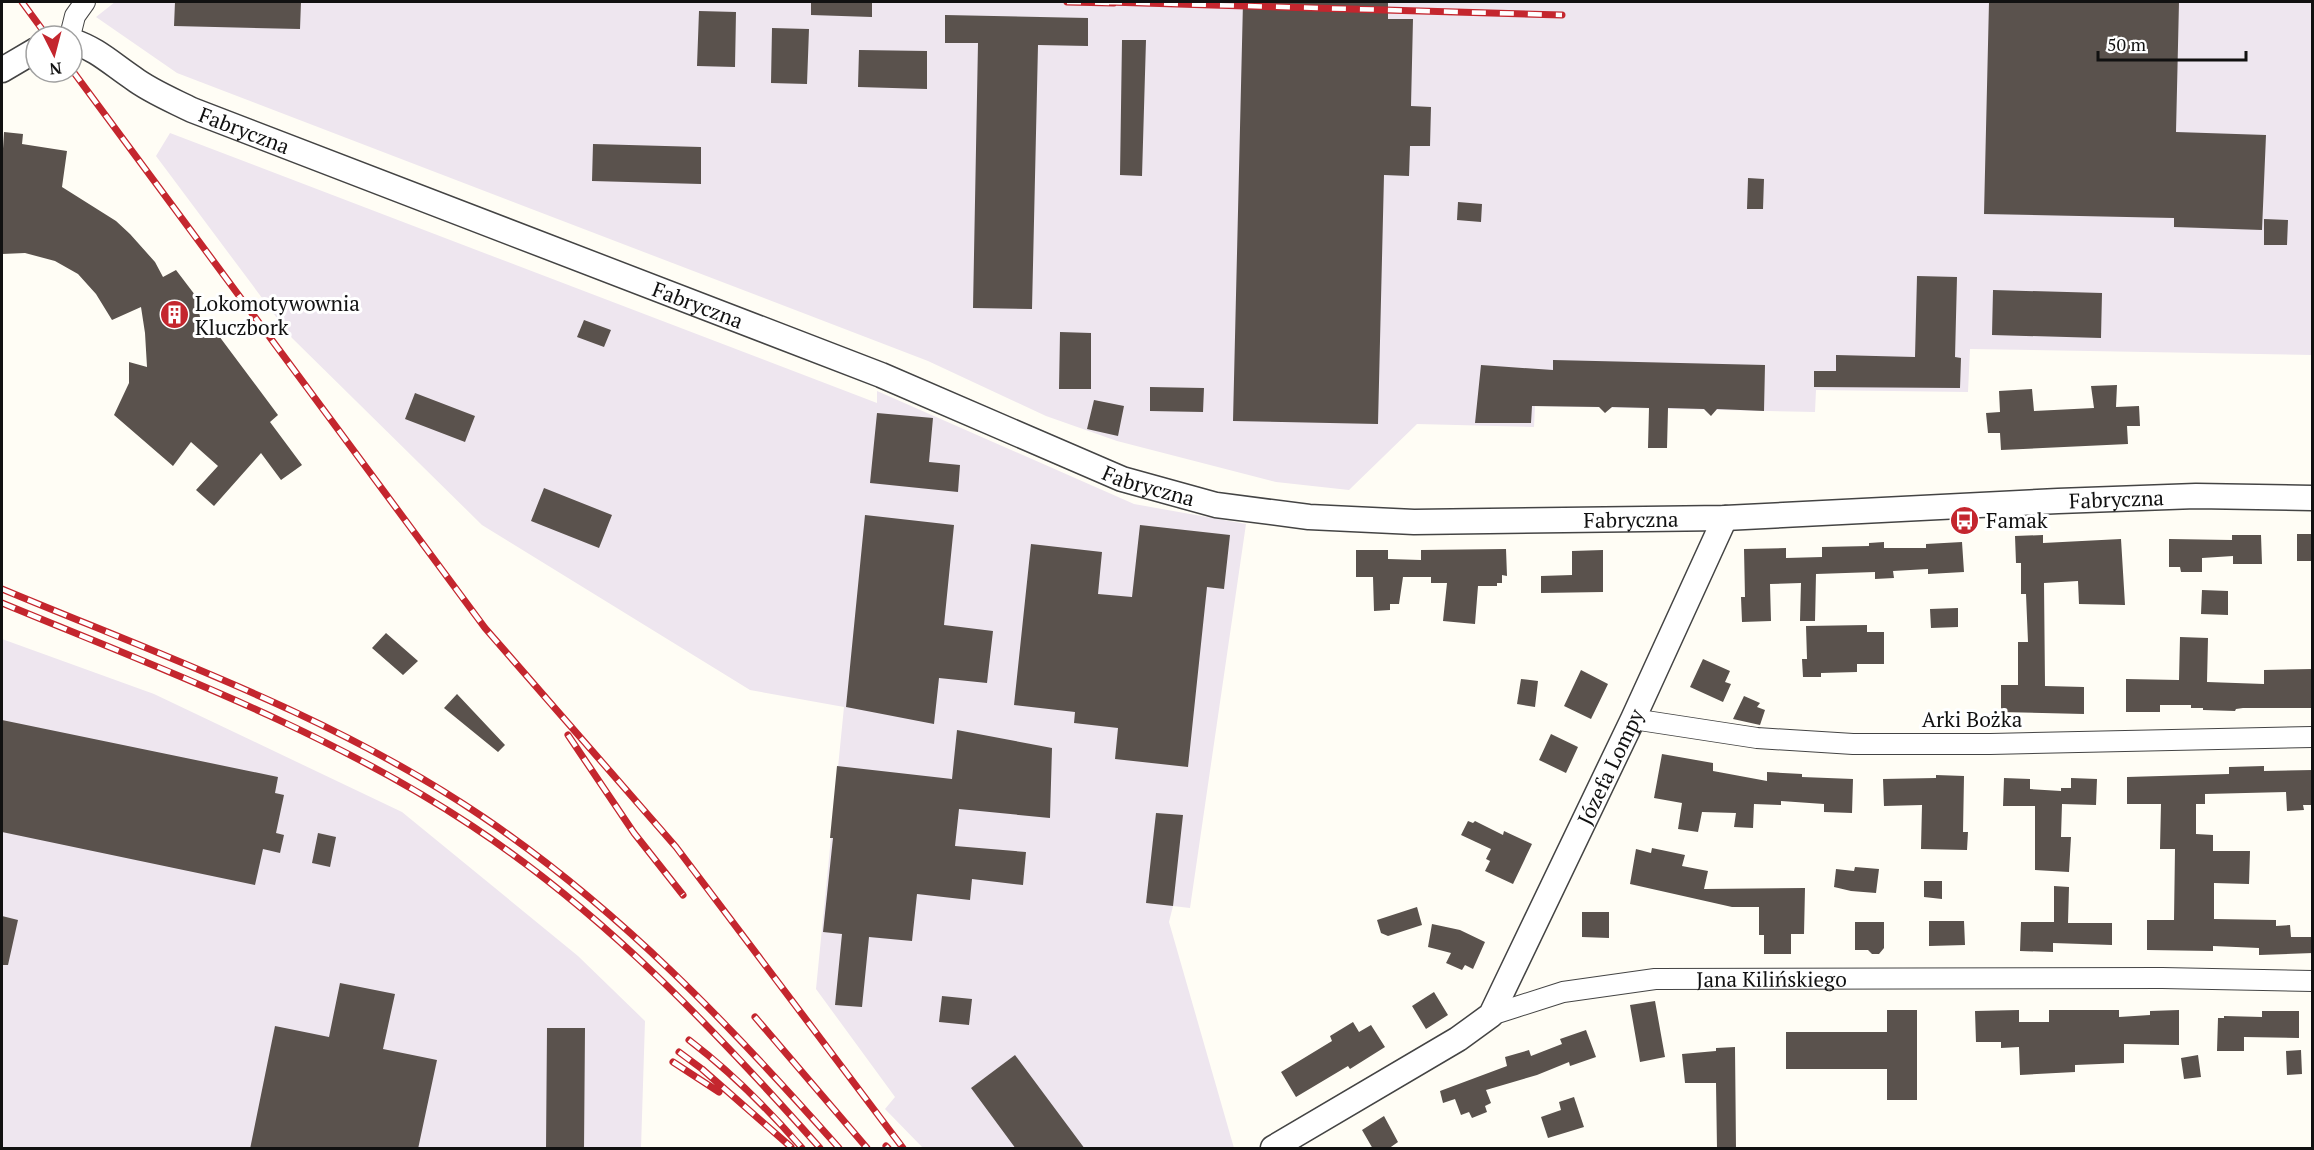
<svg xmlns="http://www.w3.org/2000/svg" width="2314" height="1150" viewBox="0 0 2314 1150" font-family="'PT Serif',serif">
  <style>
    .industrial { fill: #eee6ef }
    .building { fill: #5a524d }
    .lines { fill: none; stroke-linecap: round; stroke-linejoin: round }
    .minor-casing { stroke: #444; stroke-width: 22 }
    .tertiary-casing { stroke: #444; stroke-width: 27 }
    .minor { stroke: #fff; stroke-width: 20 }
    .tertiary { stroke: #fff; stroke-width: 24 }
    .rail-casing { stroke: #c4262e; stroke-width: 7 }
    .rail { stroke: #fff; stroke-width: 4.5; stroke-dasharray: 14; stroke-linecap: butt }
    .labels { text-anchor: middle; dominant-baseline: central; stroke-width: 6; stroke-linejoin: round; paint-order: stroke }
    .street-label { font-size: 21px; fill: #111; stroke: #fff }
    .poi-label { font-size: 21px; fill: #111; stroke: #fff; text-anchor: start }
  </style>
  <rect width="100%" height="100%" fill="#fffdf5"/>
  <path class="industrial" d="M 115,2 L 2312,2 L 2312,355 L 1970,349 L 1968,392 L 1816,390 L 1815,412 L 1535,406 L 1534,427 L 1417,424 L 1349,490 L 1276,482 L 1117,441 L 1046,416 L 928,361 L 177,73 L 96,17 Z
    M 170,133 L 877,403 L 877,391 L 1134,504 L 1246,524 L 1190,908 L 1173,906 L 1169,922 L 1234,1148 L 923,1148 L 885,1109 L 895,1097 L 816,989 L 844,707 L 750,690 L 482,525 L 292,338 L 156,156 Z
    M 2,639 L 154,694 L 402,812 L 578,956 L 645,1021 L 641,1148 L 2,1148 Z"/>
  <path class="building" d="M 175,2 L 301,2 L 300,29 L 174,26 Z
    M 811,2 L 872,2 L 872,17 L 811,15 Z
    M 1243,2 L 1388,2 L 1388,19 L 1413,19 L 1411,106 L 1431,107 L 1430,146 L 1410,146 L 1409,176 L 1384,175 L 1378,424 L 1233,421 Z
    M 1989,2 L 2179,2 L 2176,132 L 2266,135 L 2262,230 L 2174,227 L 2174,218 L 1984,214 Z
    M 699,11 L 736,12 L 735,67 L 697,66 Z
    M 945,15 L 1088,18 L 1088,46 L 1038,45 L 1032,309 L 973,308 L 978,43 L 945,43 Z
    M 772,28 L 809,29 L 807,84 L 771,83 Z
    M 1122,40 L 1146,40 L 1142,176 L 1120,175 Z
    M 859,50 L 927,51 L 927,89 L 858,87 Z
    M 4,132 L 23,134 L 22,144 L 67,151 L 62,187 L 116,221 L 130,234 L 155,262 L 163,277 L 176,270 L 195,295 L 203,330 L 219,336 L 278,415 L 270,422 L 302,465 L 281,480 L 261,453 L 214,506 L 196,490 L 218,466 L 191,442 L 173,466 L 114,415 L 129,383 L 129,362 L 147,367 L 145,333 L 141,307 L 112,320 L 96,294 L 78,274 L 55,261 L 25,253 L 2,254 L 2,165 Z
    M 593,144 L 701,147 L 701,184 L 592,181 Z
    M 1748,178 L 1764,179 L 1763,209 L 1747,209 Z
    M 1458,202 L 1482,204 L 1481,222 L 1457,220 Z
    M 2264,219 L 2288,220 L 2287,245 L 2264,245 Z
    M 1917,276 L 1957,277 L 1955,357 L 1961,358 L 1960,388 L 1814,387 L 1814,371 L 1836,371 L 1836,355 L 1915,357 Z
    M 1993,290 L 2102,293 L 2101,338 L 1992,335 Z
    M 584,320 L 611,330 L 604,347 L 577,337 Z
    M 1060,332 L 1091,333 L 1091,389 L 1059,389 Z
    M 1553,360 L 1765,365 L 1764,411 L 1717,409 L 1711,416 L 1704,409 L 1668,408 L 1667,448 L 1648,448 L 1649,408 L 1612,407 L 1605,413 L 1599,407 L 1532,406 L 1531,423 L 1475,423 L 1481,365 L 1553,370 Z
    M 2117,385 L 2116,407 L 2139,406 L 2140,426 L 2127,426 L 2128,444 L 2001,450 L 2000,433 L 1988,433 L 1986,413 L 2000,412 L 1999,391 L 2032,389 L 2034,411 L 2094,408 L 2091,386 Z
    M 1150,387 L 1204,388 L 1203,412 L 1150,411 Z
    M 415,393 L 475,416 L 465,442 L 405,419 Z
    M 1094,400 L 1124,406 L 1118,436 L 1087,429 Z
    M 877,413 L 933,418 L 929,462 L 960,465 L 958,492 L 870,483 Z
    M 544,488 L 612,515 L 599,548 L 531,521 Z
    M 865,515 L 954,525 L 944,625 L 993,631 L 987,683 L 939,678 L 934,724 L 846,707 Z
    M 1140,525 L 1230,535 L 1224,589 L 1207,587 L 1188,767 L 1115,759 L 1118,728 L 1074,723 L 1075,712 L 1014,705 L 1031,544 L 1102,552 L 1098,594 L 1132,597 Z
    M 2297,534 L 2313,534 L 2313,561 L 2297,561 Z
    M 2043,535 L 2043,543 L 2121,539 L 2125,605 L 2079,604 L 2078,581 L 2044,583 L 2045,686 L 2084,687 L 2084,714 L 2001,712 L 2001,685 L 2018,685 L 2018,642 L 2028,642 L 2026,594 L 2021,594 L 2021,563 L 2016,563 L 2015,536 Z
    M 2232,535 L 2261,535 L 2262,564 L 2233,564 L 2233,556 L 2202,558 L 2202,572 L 2181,572 L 2180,567 L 2169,567 L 2169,539 L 2232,540 Z
    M 1884,542 L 1884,548 L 1926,548 L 1926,544 L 1962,542 L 1964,572 L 1928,574 L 1928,569 L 1893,571 L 1894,578 L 1875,579 L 1875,572 L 1816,574 L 1815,621 L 1800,621 L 1801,583 L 1770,584 L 1771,621 L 1742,622 L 1741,597 L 1745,597 L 1744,549 L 1786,548 L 1786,558 L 1822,557 L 1822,547 L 1869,546 L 1869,543 Z
    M 1506,549 L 1507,576 L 1502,575 L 1502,583 L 1497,583 L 1497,586 L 1478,586 L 1475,624 L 1443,621 L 1447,583 L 1431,583 L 1431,577 L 1403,577 L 1399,604 L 1390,604 L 1390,610 L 1374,611 L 1373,577 L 1356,577 L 1356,550 L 1388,550 L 1388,559 L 1421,560 L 1421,550 Z
    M 1603,550 L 1603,592 L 1541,593 L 1541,576 L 1572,575 L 1572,551 Z
    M 2202,590 L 2228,591 L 2228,615 L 2201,614 Z
    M 1958,608 L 1958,627 L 1931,628 L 1930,609 Z
    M 1867,625 L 1867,632 L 1884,632 L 1884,664 L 1857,664 L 1857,672 L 1821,673 L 1821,677 L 1803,677 L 1802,659 L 1807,659 L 1806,626 Z
    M 386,633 L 418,661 L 403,675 L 372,648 Z
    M 2180,637 L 2208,638 L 2207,682 L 2264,684 L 2264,670 L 2313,669 L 2313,708 L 2243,708 L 2236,709 L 2235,711 L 2203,710 L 2203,708 L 2191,708 L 2191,705 L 2160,705 L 2160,712 L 2126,712 L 2126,679 L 2179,680 Z
    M 1703,659 L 1730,671 L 1725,682 L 1731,684 L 1723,702 L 1690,687 Z
    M 1581,670 L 1608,684 L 1591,719 L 1564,706 Z
    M 1521,679 L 1538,681 L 1535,707 L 1517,704 Z
    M 457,694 L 505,745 L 498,752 L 444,708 Z
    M 1744,696 L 1760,703 L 1757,707 L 1765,710 L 1760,725 L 1733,719 Z
    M 2,720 L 278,777 L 275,793 L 284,795 L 276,833 L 284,835 L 280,853 L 263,849 L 255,885 L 2,832 Z
    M 957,730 L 1052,748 L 1050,818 L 959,809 L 955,846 L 1026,852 L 1023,885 L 972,879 L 970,900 L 917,894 L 912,941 L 869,937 L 862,1007 L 835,1005 L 842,934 L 823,932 L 833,838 L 830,838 L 837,766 L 952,779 Z
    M 1551,734 L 1578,747 L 1566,773 L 1539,760 Z
    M 1662,754 L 1713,763 L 1713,771 L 1767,781 L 1767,772 L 1802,774 L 1802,777 L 1853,779 L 1852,813 L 1824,812 L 1824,804 L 1781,801 L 1781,805 L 1754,804 L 1753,828 L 1734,827 L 1736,813 L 1702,812 L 1698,832 L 1678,829 L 1682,803 L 1654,798 Z
    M 2264,766 L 2264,771 L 2313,770 L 2313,805 L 2303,805 L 2304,810 L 2287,811 L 2286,792 L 2205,794 L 2205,804 L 2196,804 L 2196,834 L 2213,835 L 2213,851 L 2250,851 L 2249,884 L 2214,883 L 2214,919 L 2276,920 L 2276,926 L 2290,925 L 2291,937 L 2313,937 L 2313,953 L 2259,955 L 2259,948 L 2213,946 L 2213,951 L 2147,950 L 2147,920 L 2174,920 L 2175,849 L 2160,849 L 2161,804 L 2127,804 L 2127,777 L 2229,774 L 2229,767 Z
    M 1936,775 L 1964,776 L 1963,832 L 1968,832 L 1967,850 L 1921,849 L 1922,805 L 1884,806 L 1883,779 L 1936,778 Z
    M 2004,778 L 2030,779 L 2030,789 L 2061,791 L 2061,788 L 2071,788 L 2071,778 L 2097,779 L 2096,805 L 2062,804 L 2061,837 L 2071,837 L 2069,872 L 2035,870 L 2035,806 L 2003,806 Z
    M 1156,813 L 1183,815 L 1173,906 L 1146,903 Z
    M 1468,821 L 1473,823 L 1475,821 L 1503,835 L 1504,831 L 1532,844 L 1513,884 L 1485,871 L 1490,861 L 1486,859 L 1491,849 L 1461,835 Z
    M 318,833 L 336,837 L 330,867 L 312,863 Z
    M 1652,848 L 1685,855 L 1682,866 L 1708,871 L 1704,889 L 1805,888 L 1804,934 L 1791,934 L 1791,954 L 1764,954 L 1764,935 L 1759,935 L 1759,907 L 1732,907 L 1630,884 L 1636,849 L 1651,853 Z
    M 1855,867 L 1879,869 L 1876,893 L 1851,891 L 1834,887 L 1836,869 L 1854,871 Z
    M 1924,881 L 1942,881 L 1942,899 L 1924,897 Z
    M 2054,886 L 2069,887 L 2068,923 L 2112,923 L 2112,945 L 2053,943 L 2053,952 L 2020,951 L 2021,922 L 2054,922 Z
    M 1417,907 L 1422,925 L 1388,936 L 1381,933 L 1377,920 Z
    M 1582,912 L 1609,912 L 1609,938 L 1582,937 Z
    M 2,916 L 18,920 L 8,965 L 2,965 Z
    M 1929,921 L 1964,921 L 1965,945 L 1929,946 Z
    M 1855,922 L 1884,922 L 1884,948 L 1879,954 L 1872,954 L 1868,950 L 1855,950 Z
    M 1432,924 L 1460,930 L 1485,942 L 1473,969 L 1465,965 L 1462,970 L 1446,963 L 1451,953 L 1428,947 Z
    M 340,983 L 395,994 L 383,1049 L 437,1060 L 418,1149 L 250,1149 L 275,1026 L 329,1037 Z
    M 1434,992 L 1448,1015 L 1426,1029 L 1412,1006 Z
    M 942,996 L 972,999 L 969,1025 L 939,1022 Z
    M 1655,1001 L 1665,1057 L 1640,1062 L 1630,1005 Z
    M 1887,1010 L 1917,1010 L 1917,1100 L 1887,1100 L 1887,1069 L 1786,1069 L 1786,1032 L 1887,1032 Z
    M 2019,1010 L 2019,1022 L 2049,1022 L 2049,1010 L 2119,1010 L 2119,1017 L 2150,1015 L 2150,1011 L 2179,1010 L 2179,1045 L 2124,1044 L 2124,1063 L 2075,1065 L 2075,1072 L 2020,1075 L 2019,1047 L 2001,1048 L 2001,1042 L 1976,1042 L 1975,1011 Z
    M 2262,1011 L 2299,1011 L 2299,1038 L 2244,1037 L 2244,1051 L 2217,1051 L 2218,1018 L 2224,1018 L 2224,1016 L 2262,1017 Z
    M 1353,1022 L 1359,1032 L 1371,1025 L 1385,1047 L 1350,1069 L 1348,1066 L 1296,1097 L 1281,1072 L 1332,1041 L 1330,1036 Z
    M 547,1028 L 585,1028 L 584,1149 L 546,1149 Z
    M 1586,1030 L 1596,1057 L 1570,1066 L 1569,1062 L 1537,1075 L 1486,1090 L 1491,1103 L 1485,1106 L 1487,1112 L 1472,1118 L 1469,1112 L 1461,1115 L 1455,1099 L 1443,1103 L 1440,1091 L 1507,1066 L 1505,1057 L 1529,1050 L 1531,1056 L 1562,1044 L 1560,1039 Z
    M 1735,1047 L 1736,1149 L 1717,1149 L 1716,1083 L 1685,1083 L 1682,1054 L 1716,1051 L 1716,1048 Z
    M 2301,1050 L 2302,1074 L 2287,1075 L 2286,1051 Z
    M 1015,1055 L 1085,1149 L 1016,1149 L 971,1088 Z
    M 2198,1055 L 2201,1077 L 2184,1079 L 2181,1058 Z
    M 1574,1097 L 1584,1127 L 1548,1138 L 1541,1117 L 1561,1110 L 1559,1102 Z
    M 1384,1116 L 1398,1142 L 1388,1149 L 1373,1149 L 1362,1130 Z"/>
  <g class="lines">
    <defs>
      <g id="minor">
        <path d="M 70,36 L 75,16 L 85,2"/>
        <path d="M 1633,719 L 1757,738 L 1853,744 L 1990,744 L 2312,737"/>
        <path id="s1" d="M 1491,1015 L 1563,992 L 1655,979 L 2162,978 L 2312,981"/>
      </g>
      <g id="tertiary">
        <path id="s2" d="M 72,41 C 97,49 112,64 133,78 C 150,91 172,100 192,110 L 881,375 L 1122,479 L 1216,505 L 1309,517 L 1414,522 L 1725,518 L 2058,501 L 2196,496 L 2312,498"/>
        <path d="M 2,70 L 36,50"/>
        <path id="s3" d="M 1273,1148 L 1458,1039 L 1491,1015 L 1633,719 L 1725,518"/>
      </g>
    </defs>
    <use href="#minor" class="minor-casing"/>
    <use href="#tertiary" class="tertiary-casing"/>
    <use href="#minor" class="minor"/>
    <use href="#tertiary" class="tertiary"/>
    <defs>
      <path id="rail" d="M 22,2 L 47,36
        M 1067,2 L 1114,3
        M 1108,2 L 1562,15
        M 72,70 L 485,628 L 676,847 L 903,1148
        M 2,589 C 165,657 336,717 483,817 C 619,909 731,1026 839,1148
        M 2,603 C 161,669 327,730 472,826 C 605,914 715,1030 820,1148
        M 568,735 L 634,833 L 683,895
        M 755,1017 L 867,1148
        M 689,1040 C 731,1072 767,1108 802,1148
        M 679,1052 L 702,1069 L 791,1147
        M 673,1062 L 719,1092
        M 886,1146 L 888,1148"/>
    </defs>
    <use href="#rail" class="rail-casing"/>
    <use href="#rail" class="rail"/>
  </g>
  <defs>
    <symbol id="building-disc" viewBox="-11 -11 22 22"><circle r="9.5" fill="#c4262e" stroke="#fff"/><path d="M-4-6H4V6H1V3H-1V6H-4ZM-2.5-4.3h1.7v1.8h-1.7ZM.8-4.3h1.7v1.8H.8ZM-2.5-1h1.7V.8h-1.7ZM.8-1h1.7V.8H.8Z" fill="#fff"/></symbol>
    <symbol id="bus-disc" viewBox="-11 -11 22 22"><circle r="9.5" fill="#c4262e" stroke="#fff"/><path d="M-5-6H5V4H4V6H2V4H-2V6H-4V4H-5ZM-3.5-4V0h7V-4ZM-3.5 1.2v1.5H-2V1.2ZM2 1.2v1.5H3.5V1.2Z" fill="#fff"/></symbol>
  </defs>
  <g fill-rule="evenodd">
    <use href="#building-disc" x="158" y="298" width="33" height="33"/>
    <use href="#bus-disc" x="1948" y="504" width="33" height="33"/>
  </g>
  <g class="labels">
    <g class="street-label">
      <text stroke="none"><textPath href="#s2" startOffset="195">Fabryczna</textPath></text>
      <text stroke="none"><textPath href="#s2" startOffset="681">Fabryczna</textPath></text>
      <text stroke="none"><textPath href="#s2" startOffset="1167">Fabryczna</textPath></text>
      <text stroke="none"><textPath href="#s2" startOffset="2139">Fabryczna</textPath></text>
      <text stroke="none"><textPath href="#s2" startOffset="1653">Fabryczna</textPath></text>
      <text x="1972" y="719">Arki Bożka</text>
      <text stroke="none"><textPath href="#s3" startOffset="531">Józefa Lompy</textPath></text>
      <text stroke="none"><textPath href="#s1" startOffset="285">Jana Kilińskiego</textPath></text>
    </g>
    <g class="poi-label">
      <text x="195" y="303">Lokomotywownia<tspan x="195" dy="24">Kluczbork</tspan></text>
      <text x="1986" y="520">Famak</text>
    </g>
  </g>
  <rect width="2314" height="1150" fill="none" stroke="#111111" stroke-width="6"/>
  <g transform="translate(54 54) rotate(174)"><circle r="28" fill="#ffffff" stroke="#a0a0a0" stroke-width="1.5"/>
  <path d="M0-4.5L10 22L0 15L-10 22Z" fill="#c4262e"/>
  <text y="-9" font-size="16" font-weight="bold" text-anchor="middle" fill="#111111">N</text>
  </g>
  <path d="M2098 51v9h148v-9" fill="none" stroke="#111111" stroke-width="3"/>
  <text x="2107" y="51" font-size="18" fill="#111111" stroke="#ffffff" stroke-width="4.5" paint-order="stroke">50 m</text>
</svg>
